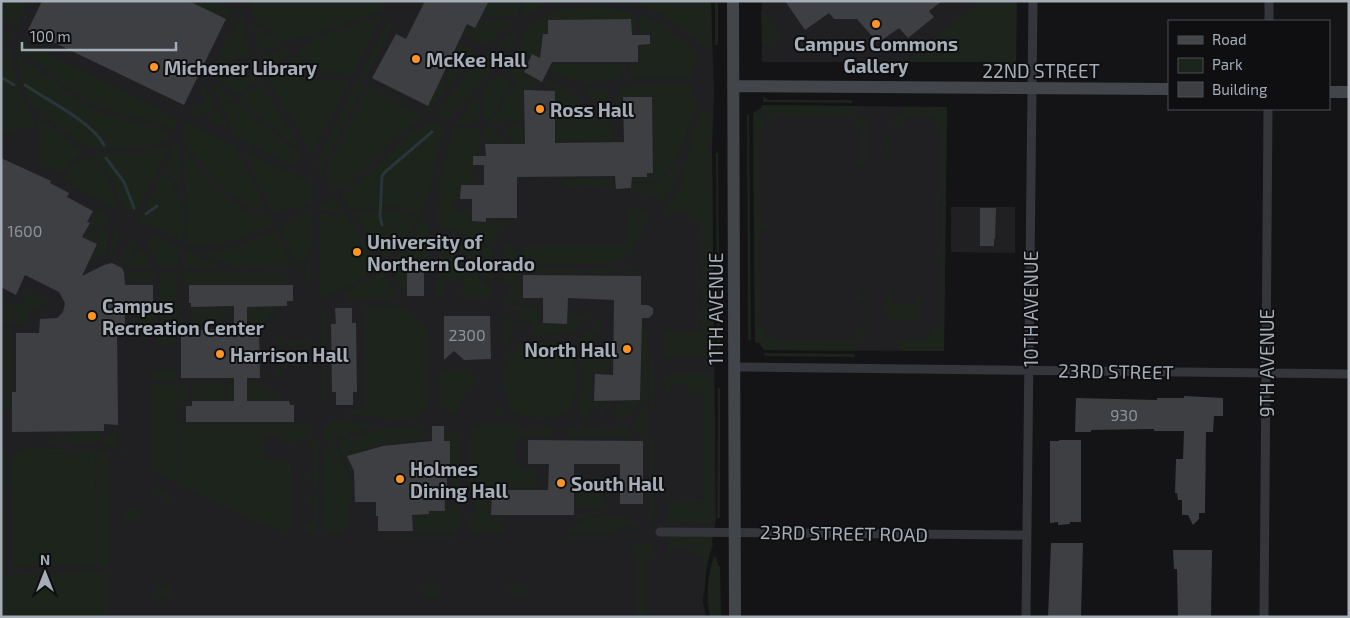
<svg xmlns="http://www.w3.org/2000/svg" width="1350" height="618" viewBox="0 0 1350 618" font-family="'Exo 2',sans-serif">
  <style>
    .built { fill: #202023 }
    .green { fill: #1c241c }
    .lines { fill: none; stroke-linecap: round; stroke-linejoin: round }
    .stream { stroke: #29353a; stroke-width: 3 }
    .building { fill: #3e3f43 }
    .street { stroke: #34363b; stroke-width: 9 }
    .secondary { stroke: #42464b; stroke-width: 12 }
    .poi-dot { fill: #fc9525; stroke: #0f0f11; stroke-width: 2 }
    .labels { text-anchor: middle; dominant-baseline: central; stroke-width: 4; stroke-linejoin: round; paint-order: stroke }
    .number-label { font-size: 16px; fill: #8b929a }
    .poi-label { font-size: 19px; font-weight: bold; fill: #a5adb7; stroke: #0f0f11; text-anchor: start }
    .street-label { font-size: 19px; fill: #a5adb7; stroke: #0f0f11 }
  </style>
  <rect width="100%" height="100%" fill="#141416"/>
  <path class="built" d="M 1,1 L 711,1 L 714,92 L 712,152 L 716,520 L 705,578 L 703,601 L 706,617 L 1,617 Z
    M 762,1 L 1009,1 L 1007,62 L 762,62 Z
    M 762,105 L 947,107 L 944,351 L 764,350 L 759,343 L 755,342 L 753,113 L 761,108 Z
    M 951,207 L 1015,207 L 1015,253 L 951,252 Z"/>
  <path class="green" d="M 1,1 L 28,1 L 17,23 L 15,23 L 13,27 L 1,21 Z
    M 191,1 L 213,1 L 219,5 L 215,13 Z
    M 250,1 L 374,1 L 386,7 L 384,11 L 286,43 L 253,19 Z
    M 490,1 L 519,1 L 518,15 L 515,17 L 483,15 Z
    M 523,1 L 552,1 L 522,18 Z
    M 626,1 L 711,1 L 712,47 L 707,51 C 682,26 661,11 626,1 Z
    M 715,1 L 718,1 L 718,45 L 715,45 Z
    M 982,1 L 1017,1 L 1016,67 L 1012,68 L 1007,62 L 905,62 Z
    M 221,5 L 233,10 L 228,19 L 217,13 Z
    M 605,6 L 632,13 L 636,20 L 636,33 L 632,33 L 631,19 L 547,19 L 547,33 L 542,34 L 539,57 L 532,53 L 530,57 L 519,52 C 523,9 571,6 605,6 Z
    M 761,9 L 780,33 L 779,35 L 782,38 L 773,44 L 771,41 L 762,45 Z
    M 240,15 L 243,17 L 250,55 L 220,65 L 216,61 Z
    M 640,15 C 664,23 683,38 700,56 L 693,68 L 691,78 L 629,78 L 630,63 L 639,63 L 639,45 L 651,45 L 651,33 L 639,33 Z
    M 382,16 L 353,75 L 323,73 L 297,51 L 313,39 Z
    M 481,19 L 514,21 L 515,21 L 488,42 L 478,42 L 464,34 L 468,26 L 476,29 Z
    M 388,21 L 393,23 L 366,77 L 361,74 Z
    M 252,24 L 254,24 L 282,44 L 259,52 Z
    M 1,30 L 13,36 L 8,43 L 1,39 Z
    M 515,30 L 517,30 L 517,33 L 510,52 L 500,48 L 498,43 Z
    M 19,39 L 169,113 L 168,116 L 177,120 L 177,123 L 173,132 C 158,116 123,117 101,108 C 72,96 44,66 17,48 Z
    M 459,43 L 475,52 L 475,55 L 448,87 L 447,68 Z
    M 287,48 L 290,50 L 290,52 L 271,71 L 264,69 L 260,57 Z
    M 8,49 L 12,51 C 12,68 17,85 24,101 C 28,110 34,119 35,130 L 19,127 L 12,134 L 1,132 L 1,51 Z
    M 490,51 L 500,57 L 499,64 L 478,85 L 449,119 L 442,119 L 436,116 C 438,107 481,56 490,51 Z
    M 16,54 L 89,107 L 108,115 L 157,127 L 170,136 L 157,143 L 145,147 L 94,148 L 82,145 L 32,105 L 25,93 L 22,83 Z
    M 294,54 L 316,72 L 315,73 L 276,71 Z
    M 252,60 L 255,69 L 223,69 Z
    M 512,64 L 525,68 L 523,73 L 536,80 L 536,89 L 523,89 L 523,119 L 490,124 L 489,122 L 495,115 L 501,113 L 500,108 L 515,86 L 514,78 L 507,71 L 509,66 Z
    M 552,64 L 624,64 L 624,71 L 618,79 C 586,83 578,86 549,71 Z
    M 220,73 L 256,75 L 258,80 L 236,96 L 217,80 Z
    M 444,74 L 445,91 L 430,111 L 427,112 L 421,109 L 422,107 L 427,108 Z
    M 275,75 L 350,80 L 313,151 L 310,150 L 268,79 Z
    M 500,75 L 511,81 L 512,84 C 504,96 497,115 485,120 L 483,119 L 483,91 L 495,77 Z
    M 545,78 L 568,89 L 583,104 L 603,114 L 611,124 L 615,141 L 556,142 L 555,90 L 553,90 L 553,85 L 543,85 Z
    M 358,81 L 364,85 L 321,171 L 317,163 Z
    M 214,84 L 231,98 L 231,99 L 220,105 L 211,86 Z
    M 260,84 L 262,85 L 303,152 L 238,99 Z
    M 691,84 L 693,93 L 699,105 C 677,137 689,182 635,182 L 635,178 L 648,178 L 648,174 L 654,173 L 653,96 L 622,96 L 622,109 L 618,110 L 615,107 C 615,94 619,90 630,85 Z
    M 378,85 L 417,104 L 416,106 L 377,87 Z
    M 368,86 L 423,116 L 394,139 L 366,169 L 351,181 L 335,190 L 324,174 Z
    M 207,88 L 216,108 L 197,118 L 191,115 L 195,104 L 201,107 L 206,97 L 200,94 L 202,89 Z
    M 605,88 L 609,90 L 606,101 L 603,103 L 592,101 L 585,93 L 586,90 Z
    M 763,96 L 768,100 L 852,100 L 852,103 L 763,102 Z
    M 474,99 L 478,99 L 480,101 C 480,122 482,127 458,124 L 458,121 Z
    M 235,101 L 300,155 L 299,161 L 293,165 L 236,137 L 222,108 Z
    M 762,105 L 853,106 L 858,113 L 852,123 L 850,115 L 772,115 L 772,124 L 761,108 Z
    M 908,107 L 947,107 L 944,351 L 901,351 L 899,346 L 893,341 L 893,332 L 895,340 L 929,340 L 930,329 L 941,328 L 941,263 L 934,262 L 934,260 L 941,258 L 942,201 L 934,199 L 935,196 L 942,195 L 942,129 L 935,128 L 934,117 L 902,117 L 902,126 L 893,126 L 893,118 L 903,114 Z
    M 703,109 L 712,116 L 712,140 L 708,140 L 708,152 L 712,152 L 714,351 L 711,355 L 665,356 L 665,332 L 702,331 L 701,222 L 690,222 L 689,212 L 668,212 L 667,221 L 665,219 L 664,211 L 677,191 L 684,173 L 692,132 Z
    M 217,111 L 218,111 L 228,131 L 206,117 Z
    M 757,111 L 767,126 L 766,128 L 760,129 L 760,223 L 767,224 L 768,226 L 767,229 L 760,229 L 760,328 L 766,328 L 768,331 L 759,343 L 755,342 L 753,113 Z
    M 749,114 L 751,340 L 748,340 L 747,115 Z
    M 861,116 L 866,118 L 866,165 L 858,164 L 856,163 L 857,160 L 862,160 L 862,129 L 856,128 L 855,125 Z
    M 40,119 L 61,133 L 82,151 L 59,173 L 56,172 L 37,158 L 40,144 L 38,121 Z
    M 187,122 L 235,145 L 267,211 L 265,212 C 237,207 217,181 199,161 C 195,156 187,150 184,143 C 180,137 183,128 187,122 Z
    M 434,122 L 439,123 L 445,127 C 435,157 434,189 420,217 L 402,208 L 391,206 L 350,209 L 339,195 C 352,188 364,180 374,170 C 392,153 408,126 434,122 Z
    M 523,124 L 523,134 L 537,135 L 537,143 L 513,143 L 503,130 L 504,127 Z
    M 454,128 L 480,128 L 480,155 L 473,155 L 473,178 L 478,178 L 478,184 L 460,185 L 460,200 L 453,200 L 453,211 L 470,211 L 471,224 L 491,224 L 491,222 L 513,222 L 498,233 L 493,244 L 477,241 L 437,224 L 440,176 Z
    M 485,128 L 493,128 L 505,143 L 485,142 Z
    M 889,128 L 890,129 L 889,162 C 884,154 885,136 889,128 Z
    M 175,144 L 179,146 L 180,189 C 164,165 163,170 175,144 Z
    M 167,145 L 169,148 L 137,211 L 130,210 L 126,214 L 112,179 L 93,155 L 101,153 L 143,153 Z
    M 183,149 C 202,171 238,220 269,216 L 273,225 C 253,235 206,253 185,243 L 187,219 Z
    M 242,149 L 311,183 L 311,203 L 297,208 L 272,212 Z
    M 716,153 L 718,153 L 720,349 L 717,350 Z
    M 84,157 C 101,159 116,194 118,209 L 91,197 L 64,179 C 65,169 76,162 84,157 Z
    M 678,166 L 679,168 L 673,186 L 662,202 L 652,195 L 628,192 L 628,189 L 633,189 L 633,185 C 652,185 666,181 678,166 Z
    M 162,171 L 164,172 C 183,198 186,209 182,241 L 138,220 Z
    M 557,179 L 612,179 L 612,187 L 565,186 L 563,182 Z
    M 332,199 L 341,211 L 341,212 L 329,212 L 319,209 L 321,205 Z
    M 633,208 L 645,210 L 651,217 L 629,251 L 614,265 L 509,263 L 505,262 L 503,257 L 503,245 L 513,244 L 513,251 L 522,252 L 523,246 L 627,246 L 627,219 L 629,210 Z
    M 99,209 L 110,214 L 109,225 L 90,227 L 92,220 Z
    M 377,210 L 396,210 L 419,219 L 402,243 L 386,260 L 352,212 Z
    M 306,213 L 311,214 C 311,234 318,255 298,265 L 280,228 Z
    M 319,213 L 336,217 L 345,214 L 380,265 L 356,283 L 323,298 L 320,296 Z
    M 421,221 L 430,225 L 428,266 L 406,266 L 406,297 L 388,265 L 406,244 Z
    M 108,230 L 106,256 L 96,257 L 89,262 L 98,244 L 85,237 L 86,235 L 99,231 Z
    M 276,230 L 293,266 L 234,267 L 204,253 L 242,245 Z
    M 113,231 L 120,232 L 113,256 L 110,255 Z
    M 445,233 L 470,244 L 493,249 L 493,284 Z
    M 156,235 L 179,247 L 178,267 L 158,267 L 156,259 L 147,244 Z
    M 441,236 L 492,290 L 490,296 L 486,298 L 459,298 L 459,293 L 464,292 L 464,279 L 453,278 L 452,282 L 444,282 L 444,296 L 442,296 L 442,298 L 438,297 L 438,238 Z
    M 133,239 L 139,244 L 122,262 L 120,260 Z
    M 142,247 L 148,256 L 152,267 L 126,267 L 124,264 Z
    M 185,249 L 223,268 L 184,267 Z
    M 310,263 L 311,280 L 309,282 L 298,270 Z
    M 510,268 L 634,270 L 641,274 L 522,273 L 521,301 L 507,302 L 505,297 L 510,297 L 510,283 L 502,283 L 502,276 L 510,276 Z
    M 382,270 L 399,299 L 349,299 L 344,296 L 347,292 Z
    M 128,272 L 154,272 L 154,281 L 129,281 Z
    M 159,272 L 179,273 L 176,297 L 181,324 L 160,324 Z
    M 184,272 L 286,273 L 286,284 L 183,284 Z
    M 28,291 L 45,299 L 46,305 L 43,307 L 30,309 L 27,313 L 27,324 L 13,324 L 13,305 L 20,304 Z
    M 856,296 L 865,296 L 865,341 L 861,342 L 855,332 L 857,328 L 863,328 L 863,302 L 855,301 Z
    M 889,296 L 892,296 L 893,304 L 916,304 L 917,297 L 920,296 L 920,317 L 915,320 L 889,319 L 886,315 L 886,300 Z
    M 1,302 L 12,302 L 12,324 L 1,325 Z
    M 366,306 L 404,306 L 429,331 L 429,406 L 422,410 L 418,418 L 393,419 L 349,414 L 349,409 L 366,409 Z
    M 509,306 L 540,306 L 540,325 L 569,325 L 570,312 L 574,316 L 582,316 L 586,312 L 592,312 L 572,334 L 538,335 L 529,331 L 533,326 L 525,319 L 521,325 L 517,322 L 523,317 L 516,309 L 511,312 L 507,307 Z
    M 232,307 L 232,313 L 223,313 L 222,323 L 191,324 L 191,308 Z
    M 248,307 L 278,307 L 262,325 L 253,325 L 253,322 L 248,322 Z
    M 322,309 L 326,309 L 327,346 L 322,346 Z
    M 138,313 L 155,313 L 154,329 L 147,341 L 138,331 Z
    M 503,313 C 516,323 516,338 504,349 Z
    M 601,320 L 600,330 L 592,337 L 592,346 L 599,352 L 610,352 L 610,371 L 592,371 L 591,401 L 610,402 L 610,408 L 602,408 L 602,418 L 599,417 L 599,408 L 589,408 L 588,417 L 583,416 L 577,411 L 584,380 L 578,344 L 582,337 Z
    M 644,327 L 647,330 L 647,399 L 635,407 L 630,418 L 618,418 L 616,416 L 616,405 L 625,405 L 626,401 L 641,401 L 642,328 Z
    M 160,328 L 176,328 L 176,346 L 154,345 Z
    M 1,329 L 12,329 L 13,376 L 1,376 Z
    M 280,333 L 282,334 L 282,341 L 311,341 L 311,347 L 308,347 L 307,344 L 303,343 L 300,347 L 291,347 L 290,345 L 287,343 L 284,347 L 281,347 L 276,338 Z
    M 771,334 L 773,335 L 773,341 L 851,341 L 852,334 L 859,344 L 855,351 L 764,350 L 762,346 Z
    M 527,341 C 538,340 552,339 561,343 C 575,350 578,375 576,388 C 575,397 571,411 562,415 C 555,419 520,419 514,413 C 510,410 508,404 507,399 C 499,378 503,350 527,341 Z
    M 764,353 L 854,354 L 854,357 L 765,356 Z
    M 291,359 L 301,360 L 305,364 L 308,359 L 312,359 L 312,366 L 281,366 L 281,374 L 280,375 L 275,370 L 281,360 L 284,360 L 285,363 L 290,363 Z
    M 322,359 L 326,359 L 326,397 L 322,398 Z
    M 650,359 L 653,359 L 653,407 L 651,409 Z
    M 446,369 L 467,369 L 469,373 L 475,375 C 475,385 471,387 466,394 C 460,402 463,410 453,415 L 445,406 L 442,408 L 439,406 L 439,377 L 441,373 Z
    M 151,370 L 176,370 L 176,380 L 151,380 Z
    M 670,374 L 713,374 L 712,384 L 714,387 L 714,520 L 712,523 L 666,523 L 667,502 L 704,501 L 703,394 L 688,393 L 687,383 L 673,383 L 672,391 L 669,393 C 663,391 664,384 665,379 Z
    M 4,378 L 13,378 L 13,390 L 10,390 L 10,410 L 4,410 Z
    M 227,379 L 233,379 L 233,400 L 228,400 Z
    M 248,382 L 260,382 L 278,400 L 248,400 Z
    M 150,384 L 175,385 L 177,386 L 177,484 L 151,470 Z
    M 191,384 L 223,384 L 223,400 L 192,400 Z
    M 180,385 L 188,385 L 188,404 L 180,404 Z
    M 718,388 L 720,388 L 720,518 L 717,518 Z
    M 500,405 L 506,414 L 506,416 L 493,417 L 493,414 Z
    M 645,408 L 647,408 L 647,437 L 640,433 L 635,425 L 637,415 Z
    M 337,420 L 372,425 L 372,428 L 350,433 L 324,444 L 323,442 L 325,424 Z
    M 312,423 C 313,435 298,445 286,442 C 282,440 280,436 276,435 C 273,434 267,435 264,435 L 264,458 L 285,459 L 291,465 L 292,527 L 288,532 L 261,524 L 180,485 L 180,424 Z
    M 481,424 L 518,425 L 519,430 L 529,430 L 529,425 L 532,425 L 533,430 L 543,430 L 543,425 L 548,425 L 553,429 L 550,437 L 525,434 L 515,445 L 515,460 L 524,469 L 536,469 L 537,488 L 490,488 L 490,518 L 502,518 L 502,533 L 475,532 L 469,528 L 469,516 L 475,516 L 474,491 L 470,491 L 470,436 L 473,430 Z
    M 622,424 L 628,426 L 632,437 L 566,436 L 567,429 L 571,425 L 574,426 L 574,431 L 582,430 L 582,426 L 589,426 L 589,430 L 599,430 L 600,426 L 603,426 L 603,431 L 613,431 L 614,426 L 622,426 Z
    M 407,426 L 419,427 L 419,433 L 426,434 L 426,441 C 399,440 371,446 347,455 L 353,471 L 352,475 L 338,444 L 340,441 L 372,431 Z
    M 451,429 L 454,430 L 460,438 L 459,467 L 457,469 L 448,469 L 444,465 L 450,464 L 450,442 L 444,441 L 444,436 L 450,435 Z
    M 77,432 L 100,432 L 100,443 L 22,442 L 68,437 L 74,435 Z
    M 104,434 L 117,434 L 118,447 L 126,448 L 127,452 L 121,451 L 104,443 Z
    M 652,436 L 653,438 L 654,522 L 650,523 L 647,521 L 650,505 L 650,438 Z
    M 316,439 L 317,440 L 317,490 L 314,488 L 313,477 L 307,477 L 306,475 L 307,474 L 313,473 L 313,450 L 306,449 Z
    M 335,444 L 352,481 L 352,501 L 347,502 L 347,530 L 343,532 L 323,532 L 323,452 L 326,447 Z
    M 2,446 L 6,450 L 6,572 L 9,574 L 108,572 L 109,574 L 109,617 L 1,617 Z
    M 23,448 L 66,449 L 65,453 L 39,454 L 95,454 L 96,566 L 13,567 L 12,455 L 16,455 L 16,452 Z
    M 99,449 L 119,459 L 110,457 L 108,458 L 110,566 L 97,566 L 97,454 L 71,453 L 71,450 Z
    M 455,472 L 460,475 L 460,499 L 457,501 L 453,501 L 451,500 L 451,477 Z
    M 578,475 L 578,479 L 584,485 L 593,485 L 598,480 L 598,476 L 606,477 L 606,506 L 604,508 L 579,507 L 576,505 L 575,477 Z
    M 154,488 L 173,497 L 173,500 L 163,500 L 163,496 L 154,496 Z
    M 317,493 L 317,529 L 314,532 L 305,532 L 306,524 L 313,523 L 313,503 L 307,502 L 306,500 L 313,498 L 314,494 Z
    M 445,505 L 457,505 L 460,509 L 460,528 L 454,532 L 415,532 L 415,515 L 429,515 L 429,512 L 444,512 Z
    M 125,510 L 141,510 L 141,520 L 125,520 Z
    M 575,511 L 581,515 L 586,515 L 590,511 L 608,513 C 598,513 582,520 575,518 Z
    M 606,516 L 621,517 L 635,521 L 636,523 L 624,526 L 611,533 L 566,532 L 566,529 L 587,520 Z
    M 630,527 L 642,527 L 643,529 L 629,530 L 611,538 L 565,538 L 565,536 L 612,536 Z
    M 379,536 L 454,536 L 454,538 L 379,538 Z
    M 704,537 L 710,537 L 713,544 L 706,567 L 704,599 L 702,555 L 694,555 L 693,546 L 673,546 L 671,555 L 669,555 L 667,553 L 669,539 L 673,537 Z
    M 638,543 L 651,544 L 654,548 L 654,557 L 645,559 L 646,617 L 637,617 L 637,553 L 630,553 L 628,550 L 632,545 Z
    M 714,556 L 717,559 L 718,566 L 720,566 L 721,617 L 710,617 C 706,596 707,576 714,556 Z
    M 422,585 L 438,585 L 438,596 L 422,596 Z
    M 510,585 L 526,585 L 526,595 L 510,595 Z
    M 155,586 L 172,586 L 172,597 L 155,597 Z"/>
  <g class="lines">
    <path class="stream" d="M 1,77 L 14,85
      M 25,85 C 47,100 92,122 104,145
      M 106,158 L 124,182 L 134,208
      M 146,214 L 157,206
      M 382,225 L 380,217 L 382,176 L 385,172 L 432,132"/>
  </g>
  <path class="building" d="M 42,1 L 189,1 L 226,19 L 184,105 L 28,30 Z
    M 425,1 L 489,1 L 475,28 L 467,24 L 428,106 L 372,78 L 396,34 L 406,39 Z
    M 785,1 L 942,1 L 929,11 L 934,17 L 908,38 L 899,28 L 878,43 L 857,19 L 834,19 L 829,13 L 805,30 Z
    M 631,19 L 632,35 L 650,35 L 650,44 L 638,45 L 638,62 L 552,62 L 542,82 L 524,72 L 532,54 L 540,58 L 543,34 L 548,34 L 548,20 Z
    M 524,90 L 555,91 L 555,143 L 624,142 L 623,97 L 652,97 L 653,173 L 647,173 L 647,177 L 632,177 L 631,188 L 616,189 L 615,176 L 517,177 L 517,218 L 486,218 L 486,222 L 472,221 L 472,199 L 460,199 L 461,185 L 484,185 L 484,165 L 473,165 L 473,156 L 486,156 L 485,144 L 525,144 Z
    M 1,158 L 51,181 L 50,183 L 69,193 L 67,197 L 93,211 L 87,222 L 90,223 L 82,237 L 97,244 L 82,276 L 104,265 L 112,263 L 122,268 L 124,272 L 125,285 L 153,285 L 153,312 L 125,313 L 125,327 L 117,327 L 118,425 L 104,424 L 104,431 L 12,432 L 12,392 L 16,392 L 16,333 L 39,333 L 40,319 L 57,318 L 63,312 L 65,303 L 59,292 L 25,275 L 16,295 L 1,287 Z
    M 980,208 L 996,208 L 995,239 L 994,239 L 994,246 L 980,246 Z
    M 407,266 L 424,267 L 424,296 L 407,296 Z
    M 523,275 L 641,276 L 641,305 L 648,305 L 653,308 L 653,314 L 649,318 L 642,318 L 640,400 L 594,401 L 595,374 L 613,375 L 614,300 L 568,298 L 567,324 L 543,323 L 543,298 L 523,298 Z
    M 189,285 L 293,285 L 293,301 L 287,301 L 287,306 L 247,307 L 247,329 L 259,329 L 260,378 L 247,378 L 247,401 L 289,401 L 290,405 L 294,405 L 294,422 L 186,422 L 186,406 L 192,406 L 192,401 L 234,401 L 234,378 L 181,378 L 181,330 L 234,329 L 234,306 L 191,307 L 191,303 L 189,303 Z
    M 335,308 L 352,308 L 352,323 L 356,323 L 357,392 L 353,392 L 353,405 L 336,405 L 336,392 L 332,392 L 331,324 L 336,324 Z
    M 444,316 L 490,316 L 491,359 L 464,360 L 454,351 L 444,360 Z
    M 1184,396 L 1223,398 L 1223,416 L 1214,416 L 1213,432 L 1206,432 L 1205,513 L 1199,513 L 1199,519 L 1193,525 L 1188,515 L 1182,515 L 1182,500 L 1178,500 L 1177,493 L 1175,493 L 1176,459 L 1183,459 L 1184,431 L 1154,431 L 1154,429 L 1091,430 L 1091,432 L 1075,432 L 1076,398 L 1157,400 L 1157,398 L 1184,398 Z
    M 432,426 L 444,426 L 444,441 L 450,441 L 450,464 L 447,464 L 447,487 L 444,486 L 445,511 L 429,511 L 429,514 L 412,515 L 413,531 L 378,531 L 378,516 L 376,516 L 376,502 L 355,502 L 354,471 L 347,456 L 383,446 L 432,441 Z
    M 528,440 L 643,441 L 643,504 L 620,504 L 620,464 L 574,464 L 574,515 L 491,515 L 492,490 L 548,490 L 549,464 L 528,464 Z
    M 1059,440 L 1081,440 L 1081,522 L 1070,522 L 1070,524 L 1058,525 L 1058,522 L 1050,523 L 1050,441 L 1059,441 Z
    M 1051,543 L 1083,543 L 1081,617 L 1048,617 Z
    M 1173,550 L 1212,550 L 1211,617 L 1178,617 L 1177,569 L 1174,569 Z"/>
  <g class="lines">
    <path class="street" d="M 1269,21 L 1269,1
      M 734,367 L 1349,374
      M 660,532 L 1027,535
      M 1026,617 L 1033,1
      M 1264,617 L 1268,109"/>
    <path class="secondary" d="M 733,1 L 735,617
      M 733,86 L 1169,89
      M 1329,92 L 1349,92"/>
  </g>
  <g class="poi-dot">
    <circle cx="876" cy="24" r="5"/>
    <circle cx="416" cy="59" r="5"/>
    <circle cx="154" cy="67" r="5"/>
    <circle cx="540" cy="109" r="5"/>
    <circle cx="357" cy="252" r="5"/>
    <circle cx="92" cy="316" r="5"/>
    <circle cx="627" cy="349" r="5"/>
    <circle cx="220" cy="354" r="5"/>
    <circle cx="400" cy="479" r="5"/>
    <circle cx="561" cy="483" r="5"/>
  </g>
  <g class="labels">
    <g class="number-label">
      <text x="25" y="230">1600</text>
      <text x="467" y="334">2300</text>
      <text x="1124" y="414">930</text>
    </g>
    <g class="poi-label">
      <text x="876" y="43" text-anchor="middle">Campus Commons<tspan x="876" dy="22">Gallery</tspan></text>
      <text x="426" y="59">McKee Hall</text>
      <text x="164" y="67">Michener Library</text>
      <text x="550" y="109">Ross Hall</text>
      <text x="367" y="241">University of<tspan x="367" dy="22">Northern Colorado</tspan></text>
      <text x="102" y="305">Campus<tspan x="102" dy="22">Recreation Center</tspan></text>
      <text x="617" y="349" text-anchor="end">North Hall</text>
      <text x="230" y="354">Harrison Hall</text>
      <text x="410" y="468">Holmes<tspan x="410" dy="22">Dining Hall</tspan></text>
      <text x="571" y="483">South Hall</text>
    </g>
    <g class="street-label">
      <text x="1041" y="70">22ND STREET</text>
      <text transform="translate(715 309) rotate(-90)">11TH AVENUE</text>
      <text transform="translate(1030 309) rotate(-90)">10TH AVENUE</text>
      <text transform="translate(1266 363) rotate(-90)">9TH AVENUE</text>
      <text transform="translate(1116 371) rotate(1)">23RD STREET</text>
      <text transform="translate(844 533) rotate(1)">23RD STREET ROAD</text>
    </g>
  </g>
  <rect width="1350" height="618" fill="none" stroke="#a5adb7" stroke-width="5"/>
  <rect x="1168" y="20" width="162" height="90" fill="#0f0f11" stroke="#4b4e53"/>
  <rect x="1178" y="36" width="25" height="8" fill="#42464b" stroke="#4b4e53"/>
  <text x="1212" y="45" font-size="15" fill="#a5adb7">Road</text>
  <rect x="1178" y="58" width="25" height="15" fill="#1c241c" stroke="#4b4e53"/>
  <text x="1212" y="70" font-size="15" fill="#a5adb7">Park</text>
  <rect x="1178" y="82" width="25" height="15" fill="#3e3f43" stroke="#4b4e53"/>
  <text x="1212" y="95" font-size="15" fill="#a5adb7">Building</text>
  <g transform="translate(45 573)" stroke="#0f0f11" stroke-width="4" paint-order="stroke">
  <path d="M0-4L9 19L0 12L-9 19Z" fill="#a5adb7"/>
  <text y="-8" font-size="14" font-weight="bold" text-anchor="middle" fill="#a5adb7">N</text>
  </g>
  <path d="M22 42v8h154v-8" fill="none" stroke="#a5adb7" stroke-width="2.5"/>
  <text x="30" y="42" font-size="15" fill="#a5adb7" stroke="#0f0f11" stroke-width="4" paint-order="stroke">100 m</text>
</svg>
